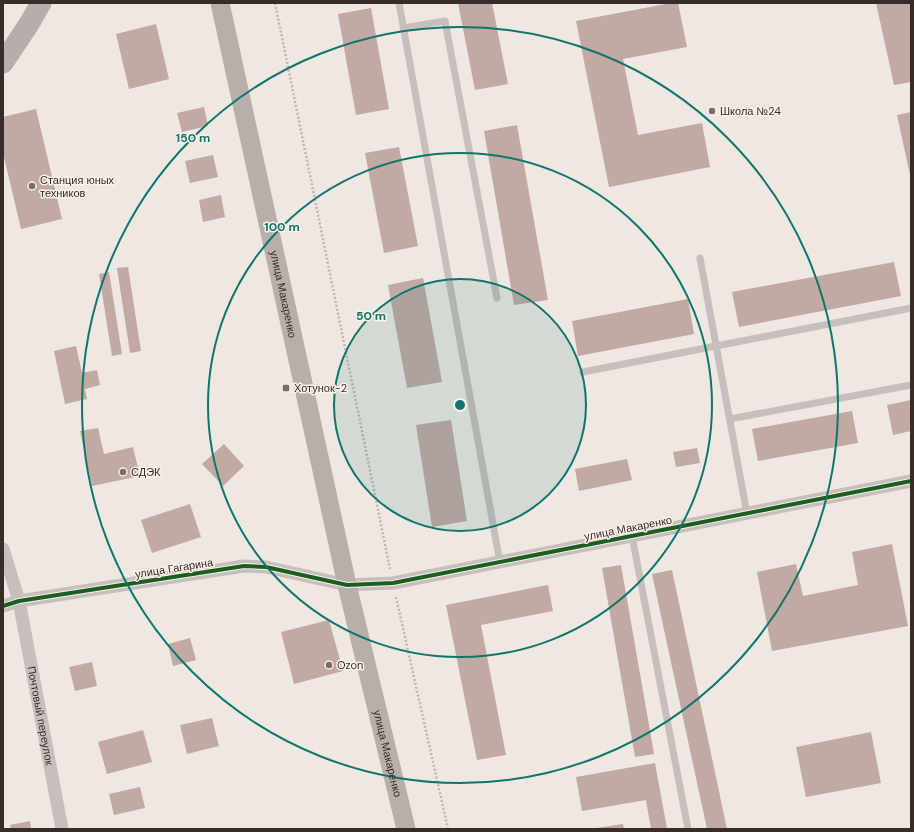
<svg xmlns="http://www.w3.org/2000/svg" width="914" height="832" viewBox="0 0 914 832" font-family="'DM Sans',sans-serif">
  <style>
    .building { fill: #c3a9a3 }
    .lines { fill: none; stroke-linecap: round; stroke-linejoin: round }
    .path { stroke: #c0b7b3; stroke-width: 2.5; stroke-dasharray: 2 2; stroke-linecap: butt }
    .service { stroke: #c7bfbb; stroke-width: 7 }
    .minor { stroke: #c7bfbb; stroke-width: 13 }
    .secondary { stroke: #b8afab; stroke-width: 19 }
    .primary { stroke: #b6aeaa; stroke-width: 21 }
    .cycleway-casing { stroke: #faf1e9; stroke-width: 6 }
    .cycleway { stroke: #1b5e20; stroke-width: 4 }
    .ring { fill: none; stroke: #0f766e; stroke-width: 2 }
    .poi-dot { fill: #786d69; stroke: #faf1e9; stroke-width: 1.5 }
    .labels { text-anchor: middle; dominant-baseline: central; stroke-width: 3; stroke-linejoin: round; paint-order: stroke }
    .poi-label { font-size: 11px; fill: #382c28; stroke: #faf1e9; text-anchor: start }
    .street-label { font-size: 11px; fill: #382c28; stroke: #faf1e9 }
    .centre { fill: #0f766e; stroke: #faf1e9; stroke-width: 2 }
    .ring-label { font-size: 12px; text-anchor: middle; font-weight: bold; fill: #0f766e; stroke: #faf1e9; stroke-width: 3; stroke-linejoin: round; paint-order: stroke }
  </style>
  <rect width="100%" height="100%" fill="#eee7e2"/>
  <path class="building" d="M 458,3 L 492,3 L 508,84 L 475,90 Z
    M 671,3 L 678,3 L 687,47 L 623,59 L 638,135 L 702,123 L 710,167 L 609,187 L 576,21 Z
    M 876,3 L 911,3 L 911,82 L 894,85 Z
    M 371,8 L 389,109 L 356,115 L 338,14 Z
    M 156,24 L 169,79 L 129,89 L 116,34 Z
    M 204,107 L 208,126 L 182,132 L 177,113 Z
    M 36,109 L 62,219 L 21,229 L 3,153 L 3,117 Z
    M 911,112 L 911,175 L 910,175 L 897,115 Z
    M 517,125 L 548,300 L 514,305 L 484,131 Z
    M 399,147 L 418,246 L 384,253 L 365,153 Z
    M 213,155 L 218,177 L 190,183 L 185,161 Z
    M 221,195 L 225,217 L 203,222 L 199,200 Z
    M 894,262 L 901,296 L 739,327 L 732,292 Z
    M 128,267 L 141,351 L 130,353 L 117,268 Z
    M 109,272 L 122,354 L 112,356 L 99,274 Z
    M 423,278 L 442,382 L 407,388 L 388,285 Z
    M 688,299 L 694,334 L 578,356 L 572,321 Z
    M 76,346 L 82,373 L 97,370 L 100,385 L 85,389 L 87,399 L 65,404 L 54,351 Z
    M 911,400 L 911,431 L 893,435 L 887,405 Z
    M 852,411 L 858,443 L 758,461 L 752,429 Z
    M 451,420 L 467,521 L 432,527 L 416,425 Z
    M 98,428 L 104,454 L 133,447 L 140,476 L 92,486 L 80,431 Z
    M 224,444 L 244,466 L 223,486 L 202,464 Z
    M 697,448 L 700,463 L 676,467 L 673,452 Z
    M 627,459 L 632,480 L 579,491 L 575,469 Z
    M 190,504 L 201,537 L 152,553 L 141,520 Z
    M 892,544 L 908,626 L 772,651 L 757,572 L 796,564 L 803,596 L 858,585 L 852,552 Z
    M 621,565 L 654,754 L 635,757 L 602,568 Z
    M 672,570 L 727,829 L 707,829 L 652,574 Z
    M 548,585 L 553,611 L 481,625 L 506,755 L 477,760 L 446,605 Z
    M 329,620 L 343,671 L 294,684 L 281,632 Z
    M 190,638 L 196,660 L 173,666 L 168,644 Z
    M 92,662 L 97,686 L 75,691 L 69,667 Z
    M 212,718 L 219,746 L 187,754 L 180,725 Z
    M 143,730 L 152,762 L 107,774 L 98,742 Z
    M 871,732 L 881,783 L 806,797 L 796,747 Z
    M 655,763 L 667,829 L 651,829 L 646,800 L 582,811 L 576,777 Z
    M 140,787 L 145,808 L 114,815 L 109,794 Z
    M 30,821 L 31,829 L 11,829 L 10,825 Z
    M 623,824 L 624,829 L 596,829 L 596,828 Z"/>
  <g class="lines">
    <path class="path" d="M 275,3 L 390,569
      M 396,597 L 448,829"/>
    <path class="service" d="M 399,3 L 500,563
      M 403,28 L 445,21 L 497,298
      M 700,258 L 747,514
      M 583,372 L 911,308
      M 730,419 L 911,385
      M 632,536 L 688,829"/>
    <g class="minor">
      <path id="s1" d="M 3,549 L 19,601 L 62,829"/>
      <path d="M 3,606 L 19,601 L 244,566 L 266,567 L 347,585 L 393,583 L 911,481"/>
    </g>
    <path class="secondary" id="s2" d="M 220,3 L 347,585 L 406,829"/>
    <path class="primary" d="M 3,63 L 29,24 L 41,3"/>
    <defs>
      <path id="cycleway" d="M 3,606 L 19,601 L 244,566 L 266,567 L 347,585 L 393,583 L 911,481"/>
    </defs>
    <use href="#cycleway" class="cycleway-casing"/>
    <use href="#cycleway" class="cycleway"/>
  </g>
  <circle cx="460" cy="405" r="126" fill="#0f766e" fill-opacity=".12"/>
  <g class="ring">
    <circle cx="460" cy="405" r="126"/>
    <circle cx="460" cy="405" r="252"/>
    <circle cx="460" cy="405" r="378"/>
  </g>
  <g class="poi-dot">
    <circle cx="712" cy="111" r="4"/>
    <circle cx="32" cy="186" r="4"/>
    <rect x="282" y="384" width="8" height="8" rx="2"/>
    <circle cx="123" cy="472" r="4"/>
    <circle cx="329" cy="665" r="4"/>
  </g>
  <g class="labels">
    <g class="poi-label">
      <text x="720" y="111">Школа №24</text>
      <text x="40" y="180">Станция юных<tspan x="40" dy="13">техников</tspan></text>
      <text x="294" y="388">Хотунок-2</text>
      <text x="131" y="472">СДЭК</text>
      <text x="337" y="665">Ozon</text>
    </g>
    <g class="street-label">
      <text stroke="none"><textPath href="#s2" startOffset="298">улица Макаренко</textPath></text>
      <text transform="translate(628 528) rotate(-11)">улица Макаренко</text>
      <text transform="translate(174 568) rotate(-9)">улица Гагарина</text>
      <text stroke="none"><textPath href="#s1" startOffset="171">Почтовый переулок</textPath></text>
      <text stroke="none"><textPath href="#s2" startOffset="769">улица Макаренко</textPath></text>
    </g>
  </g>
  <circle cx="460" cy="405" r="6" class="centre"/>
  <g class="ring-label">
    <text x="193" y="142">150 m</text>
    <text x="282" y="231">100 m</text>
    <text x="371" y="320">50 m</text>
  </g>
  <rect width="914" height="832" fill="none" stroke="#382c28" stroke-width="8"/>
</svg>
